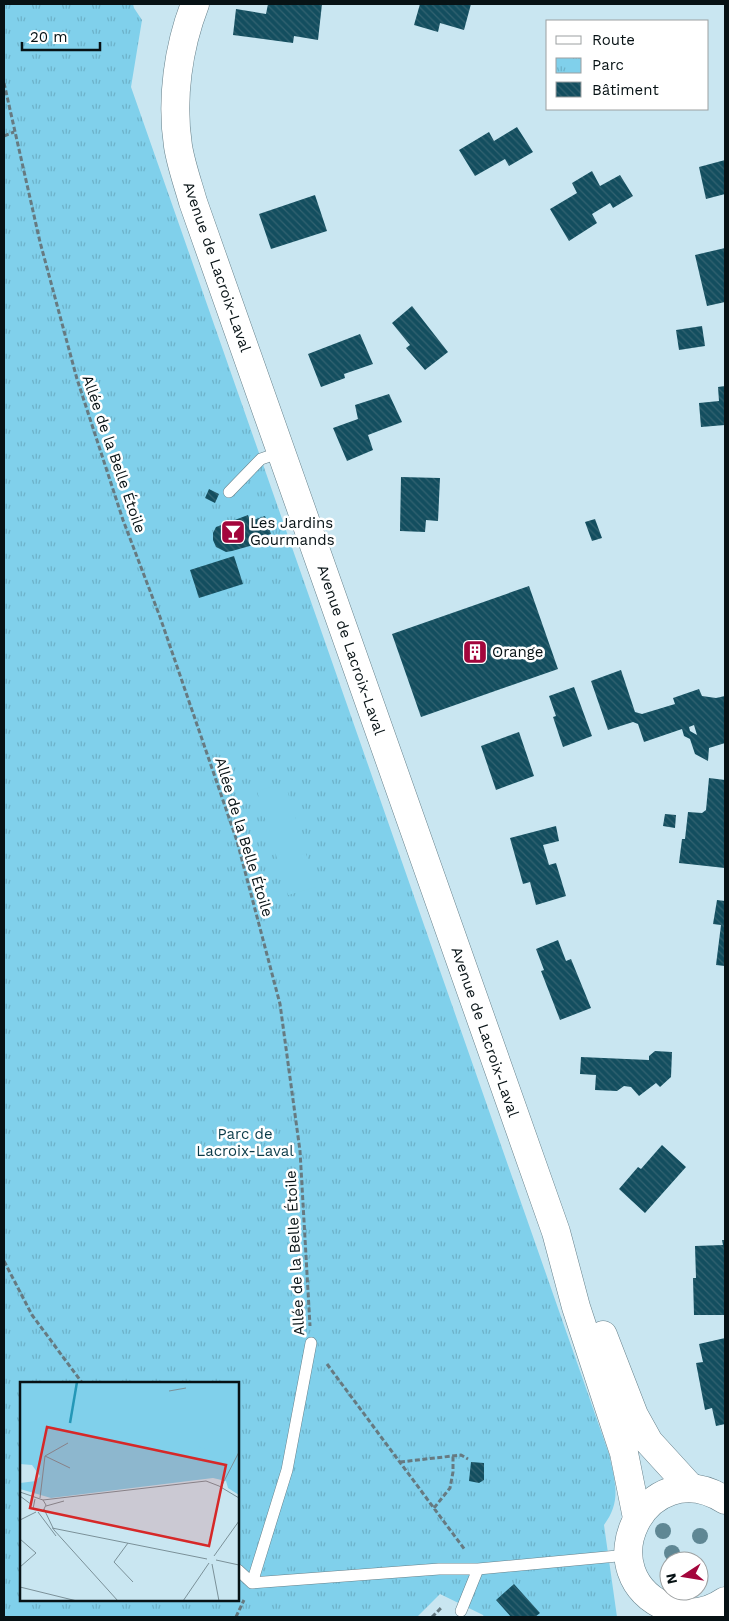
<svg xmlns="http://www.w3.org/2000/svg" width="729" height="1621" viewBox="0 0 729 1621" font-family="'Work Sans',sans-serif">
  <style>
    .park { fill: url(#park-tufts); fill-rule: evenodd }
    .garden { fill: #80d0eb }
    .building { fill: url(#building-back-hatch); fill-rule: evenodd }
    .lines { fill: none; stroke-linecap: round; stroke-linejoin: round }
    .service-casing { stroke: #66818b; stroke-width: 12 }
    .tertiary-casing { stroke: #66818b; stroke-width: 29 }
    .secondary-casing { stroke: #66818b; stroke-width: 29 }
    .path { stroke: #667a81; stroke-width: 3; stroke-dasharray: 5 2.5; stroke-linecap: butt }
    .service { stroke: #fff; stroke-width: 11 }
    .tertiary { stroke: #fff; stroke-width: 28 }
    .secondary { stroke: #fff; stroke-width: 28 }
    .tree { fill: #5f8794 }
    .labels { text-anchor: middle; dominant-baseline: central; stroke-width: 5; stroke-linejoin: round; paint-order: stroke }
    .street-label { font-size: 15px; fill: #071215; stroke: #fff }
    .poi-label { font-size: 15px; fill: #071215; stroke: #fff; text-anchor: start }
    .park-label { font-size: 15px; fill: #093a48; stroke: #fff }
    .inset-river { fill: none; stroke: #2497b7; stroke-width: 2.5 }
    .inset-road { fill: none; stroke: #7b9199; stroke-width: 1 }
    .view { fill: #d62828; fill-opacity: 0.15; stroke: #d62828; stroke-width: 2.5 }
    .inset-edge { fill: none; stroke: #071215; stroke-width: 2.5 }
  </style>
  <defs>
    <pattern id="park-tufts" width="24" height="20" patternUnits="userSpaceOnUse" patternTransform="scale(1.25)"><rect width="24" height="20" fill="#80d0eb"/><path d="M3 7l-1-3M5 7V3M7 7l1-3M15 17l-1-3M17 17v-4M19 17l1-3" fill="none" stroke="#6db2c9"/></pattern>
    <pattern id="building-back-hatch" width="6" height="6" patternUnits="userSpaceOnUse" patternTransform="scale(1.25)"><rect width="6" height="6" fill="#134e5f"/><path d="M-1 5l2 2M0 0l6 6M5-1l2 2" fill="none" stroke="#336371"/></pattern>
  </defs>
  <rect width="100%" height="100%" fill="#c9e6f1"/>
  <path class="park" d="M 4,4 L 133,4 L 134,8 L 142,20 L 131,87 L 609,1454 C 615,1482 622,1501 604,1525 L 617,1617 L 484,1617 L 483,1615 L 440,1594 L 417,1617 L 4,1617 ZM 21,1384 L 238,1384 L 238,1600 L 21,1600 Z"/>
  <path class="garden" d="M 285,783 L 316,887 L 288,895 L 257,791 Z"/>
  <path class="building" d="M 268,4 L 283,5 L 283,4 L 322,4 L 318,40 L 294,36 L 293,43 L 233,35 L 236,9 L 266,14 Z
    M 420,4 L 444,5 L 471,4 L 464,30 L 440,23 L 438,32 L 414,25 Z
    M 517,127 L 533,152 L 509,166 L 505,159 L 475,176 L 459,150 L 489,132 L 494,141 Z
    M 725,160 L 725,194 L 706,199 L 699,167 Z
    M 592,171 L 600,186 L 620,175 L 633,196 L 613,208 L 610,203 L 592,214 L 597,223 L 569,241 L 550,209 L 577,193 L 572,183 Z
    M 315,195 L 327,231 L 271,249 L 259,214 Z
    M 725,248 L 725,302 L 707,306 L 695,255 Z
    M 412,306 L 448,352 L 425,370 L 406,348 L 410,345 L 392,323 Z
    M 702,326 L 705,346 L 679,350 L 676,330 Z
    M 360,334 L 373,364 L 344,374 L 345,378 L 321,387 L 308,354 Z
    M 725,386 L 725,425 L 701,427 L 699,403 L 719,401 L 718,387 Z
    M 389,394 L 402,422 L 368,435 L 373,450 L 347,461 L 333,428 L 358,419 L 355,405 Z
    M 401,477 L 440,478 L 438,521 L 426,520 L 425,532 L 400,531 Z
    M 209,489 L 219,494 L 215,503 L 205,498 Z
    M 248,515 L 250,521 L 265,516 L 271,534 L 256,538 L 257,544 L 232,551 L 226,552 L 216,547 L 213,540 L 213,533 L 216,527 Z
    M 595,519 L 602,538 L 592,541 L 585,522 Z
    M 234,556 L 243,584 L 199,598 L 190,570 Z
    M 529,586 L 558,669 L 421,717 L 392,634 Z
    M 621,670 L 635,712 L 642,714 L 675,704 L 673,698 L 699,689 L 702,696 L 716,698 L 725,696 L 725,743 L 709,748 L 708,761 L 695,754 L 690,739 L 684,736 L 682,729 L 644,742 L 638,724 L 633,722 L 608,730 L 591,681 ZM 694,725 L 697,735 L 690,731 L 689,727 Z
    M 574,687 L 592,736 L 563,747 L 553,717 L 556,716 L 549,696 Z
    M 519,732 L 534,776 L 496,790 L 481,746 Z
    M 709,778 L 725,780 L 725,868 L 679,863 L 682,839 L 685,839 L 688,812 L 702,813 L 706,810 Z
    M 665,814 L 676,815 L 675,828 L 663,826 Z
    M 556,826 L 559,841 L 543,845 L 549,865 L 556,863 L 566,896 L 536,905 L 530,882 L 523,884 L 510,838 Z
    M 717,900 L 725,901 L 725,966 L 716,965 L 721,925 L 713,924 Z
    M 558,940 L 566,961 L 571,959 L 591,1008 L 560,1020 L 541,971 L 544,970 L 536,949 Z
    M 655,1051 L 672,1052 L 671,1077 L 660,1087 L 656,1083 L 639,1096 L 631,1087 L 624,1086 L 617,1091 L 595,1090 L 596,1075 L 580,1074 L 581,1057 L 649,1060 L 649,1056 Z
    M 662,1145 L 686,1167 L 645,1213 L 619,1189 L 638,1167 L 641,1169 Z
    M 722,1240 L 725,1240 L 725,1315 L 694,1315 L 693,1278 L 696,1278 L 695,1246 L 723,1245 Z
    M 725,1338 L 725,1424 L 716,1426 L 712,1408 L 705,1410 L 696,1363 L 703,1362 L 699,1344 Z
    M 471,1462 L 484,1463 L 484,1480 L 479,1483 L 469,1481 Z
    M 514,1584 L 540,1613 L 535,1617 L 511,1617 L 496,1600 Z"/>
  <g class="lines">
    <defs>
      <path id="service" d="M 229,492 L 261,459 L 281,452
        M 238,1570 L 252,1583
        M 252,1583 L 439,1569 L 478,1569 L 628,1555
        M 252,1583 L 287,1470 L 311,1343
        M 461,1611 L 478,1569"/>
      <path id="tertiary" d="M 195,4 C 178,48 171,99 178,146 C 181,165 188,184 193,202 L 556,1232 L 576,1307 L 624,1453 L 637,1518
        M 603,1335 L 634,1415 L 649,1442 L 691,1488"/>
      <path id="secondary" d="M 725,1500 C 646,1450 583,1575 671,1609 C 690,1616 709,1612 725,1601"/>
    </defs>
    <use href="#service" class="service-casing"/>
    <use href="#tertiary" class="tertiary-casing"/>
    <use href="#secondary" class="secondary-casing"/>
    <path class="path" d="M 4,83 L 40,242 L 77,379 L 123,520 L 160,617 L 237,841 L 280,1004 L 300,1151 L 310,1326
      M 4,136 L 14,132
      M 4,1261 L 32,1315 L 83,1384
      M 327,1364 L 465,1550
      M 400,1462 L 461,1455 L 468,1459
      M 434,1508 L 450,1488 L 453,1472 L 453,1456
      M 236,1617 L 244,1600
      M 432,1617 L 442,1607"/>
    <use href="#service" class="service"/>
    <use href="#tertiary" class="tertiary"/>
    <use href="#secondary" class="secondary"/>
  </g>
  <g class="tree">
    <circle cx="663" cy="1531" r="8"/>
    <circle cx="700" cy="1536" r="8"/>
    <circle cx="672" cy="1553" r="8"/>
  </g>
  <defs>
    <symbol id="bar-square" viewBox="-11 -11 22 22"><rect x="-9" y="-9" width="18" height="18" rx="4" fill="#a3063c" stroke="#fff"/><path d="M-6-5H6L.8 .8V4.5H3.5V6h-7V4.5H-.8V.8Z" fill="#fff"/></symbol>
    <symbol id="building-square" viewBox="-11 -11 22 22"><rect x="-9" y="-9" width="18" height="18" rx="4" fill="#a3063c" stroke="#fff"/><path d="M-4-6H4V6H1V3H-1V6H-4ZM-2.5-4.3h1.7v1.8h-1.7ZM.8-4.3h1.7v1.8H.8ZM-2.5-1h1.7V.8h-1.7ZM.8-1h1.7V.8H.8Z" fill="#fff"/></symbol>
  </defs>
  <g fill-rule="evenodd">
    <use href="#bar-square" x="219" y="518" width="28" height="28"/>
    <use href="#building-square" x="461" y="638" width="28" height="28"/>
  </g>
  <g class="labels">
    <g class="street-label">
      <text transform="translate(217 267) rotate(71)">Avenue de Lacroix-Laval</text>
      <text transform="translate(114 454) rotate(71)">Allée de la Belle Étoile</text>
      <text transform="translate(351 650) rotate(71)">Avenue de Lacroix-Laval</text>
      <text transform="translate(244 837) rotate(73)">Allée de la Belle Étoile</text>
      <text transform="translate(485 1032) rotate(71)">Avenue de Lacroix-Laval</text>
      <text transform="translate(295 1253) rotate(-93)">Allée de la Belle Étoile</text>
    </g>
    <g class="poi-label">
      <text x="250" y="523">Les Jardins<tspan x="250" dy="17">Gourmands</tspan></text>
      <text x="492" y="652">Orange</text>
    </g>
    <g class="park-label">
      <text x="245" y="1134">Parc de<tspan x="245" dy="17">Lacroix-Laval</tspan></text>
    </g>
  </g>
  <g transform="translate(20 1382)">
    <rect width="219" height="219" fill="#c9e6f1"/>
    <path d="M 0,0 L 219,0 L 219,113 L 208,106 L 206,99 L 193,96 L 31,116 L 0,107 L 0,101 L 16,99 L 20,94 L 12,83 L 0,82 Z" fill="#80d0eb"/>
    <path d="M 185,39 L 195,42 L 188,68 L 177,64 Z" fill="#80d0eb"/>
    <path class="inset-river" d="M 50,41 L 57,0"/>
    <path class="inset-road" d="M 149,9 L 166,6M 25,74 L 50,86M 25,74 L 48,61M 201,105 L 219,70M 0,110 L 23,118 L 26,123 L 23,129 L 13,127 L 15,117M 0,114 L 12,123M 20,116 L 25,74M 23,118 L 186,99 L 199,104 L 219,116M 26,124 L 44,119M 24,127 L 34,148 L 98,219M 18,130 L 36,154M 0,138 L 16,130M 32,146 L 187,177M 0,157 L 16,171 L 0,185M 108,161 L 94,180 L 113,200M 194,174 L 219,139M 196,178 L 219,183M 192,182 L 199,219M 0,205 L 57,219M 163,219 L 189,181"/>
    <path class="view" d="M 27,45 L 206,83 L 189,164 L 10,126 Z"/>
    <rect width="219" height="219" class="inset-edge"/>
  </g>
  <rect width="729" height="1621" fill="none" stroke="#071215" stroke-width="10"/>
  <rect x="546" y="20" width="162" height="90" fill="#ffffff" stroke="#9ca0a1"/>
  <rect x="556" y="36" width="25" height="8" fill="#ffffff" stroke="#9ca0a1"/>
  <text x="592" y="45" font-size="15" fill="#071215">Route</text>
  <rect x="556" y="58" width="25" height="15" fill="url(#park-tufts)" stroke="#9ca0a1"/>
  <text x="592" y="70" font-size="15" fill="#071215">Parc</text>
  <rect x="556" y="82" width="25" height="15" fill="url(#building-back-hatch)" stroke="#9ca0a1"/>
  <text x="592" y="95" font-size="15" fill="#071215">Bâtiment</text>
  <g transform="translate(684 1576) rotate(258)"><circle r="24" fill="#ffffff" stroke="#9ca0a1"/>
  <path d="M0-4L9 19L0 12L-9 19Z" fill="#a3063c"/>
  <text y="-8" font-size="14" font-weight="bold" text-anchor="middle" fill="#071215">N</text>
  </g>
  <path d="M22 42v8h78v-8" fill="none" stroke="#071215" stroke-width="2.5"/>
  <text x="30" y="42" font-size="15" fill="#071215" stroke="#ffffff" stroke-width="4" paint-order="stroke">20 m</text>
</svg>
